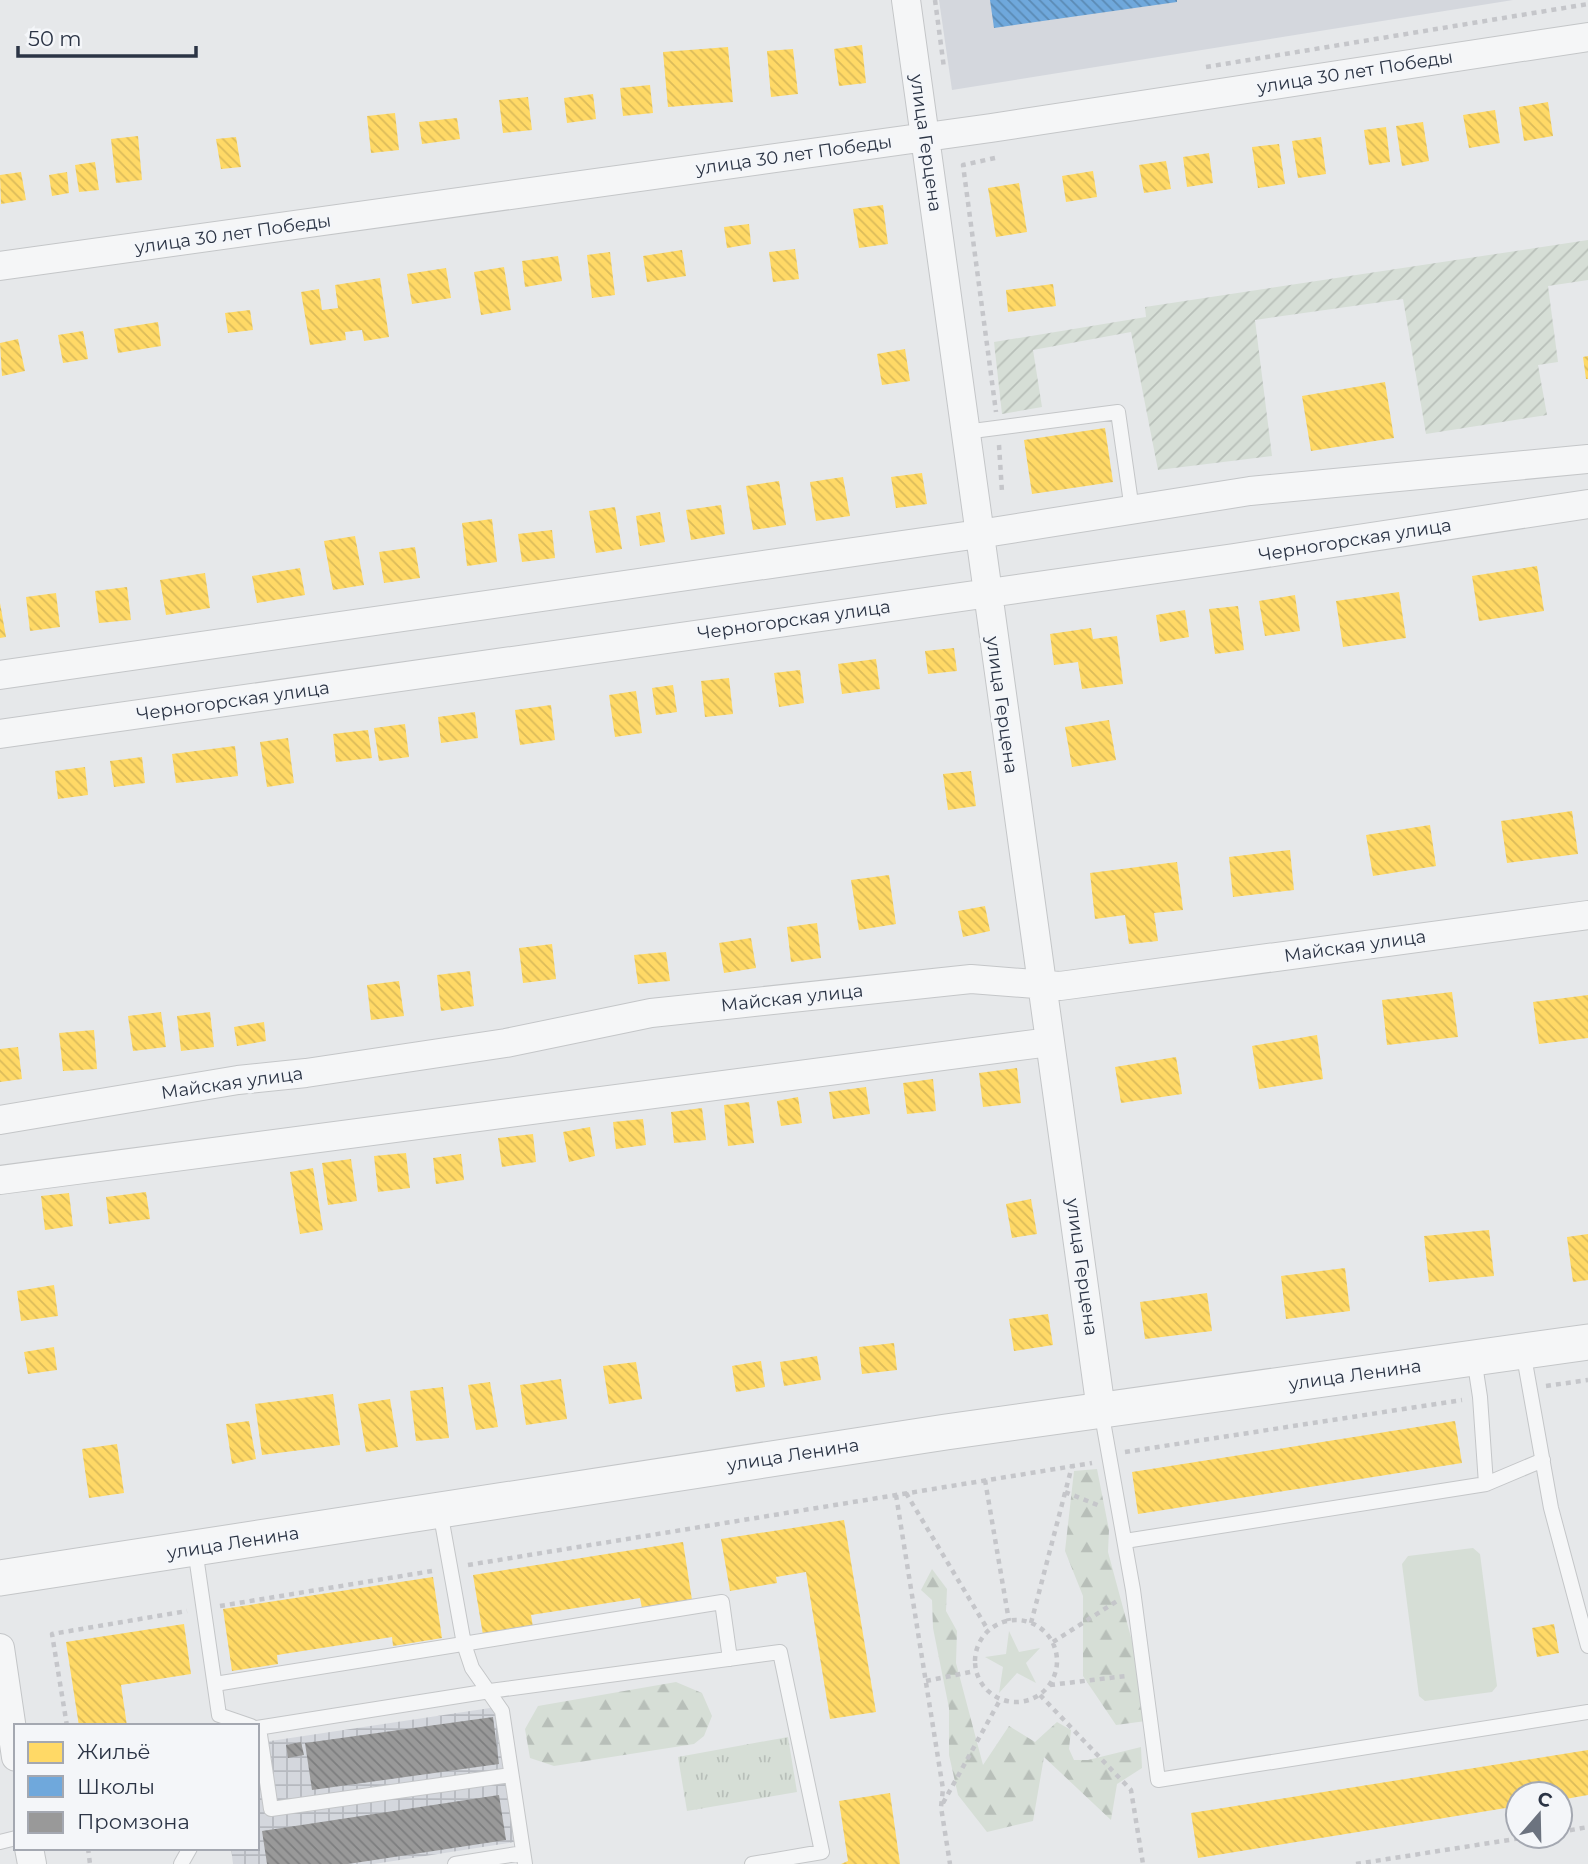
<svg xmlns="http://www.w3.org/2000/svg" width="1588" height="1864" viewBox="0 0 1588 1864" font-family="Montserrat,sans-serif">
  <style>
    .built { fill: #d4d7dd }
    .industrial { fill: url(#industrial-grid) }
    .grass { fill: #d6ded6 }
    .forest { fill: url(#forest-firs) }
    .park { fill: url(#park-tufts) }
    .garden { fill: url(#garden-furrows) }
    .homes { fill: url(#homes-back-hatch) }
    .schools { fill: url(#schools-back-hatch) }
    .industry { fill: url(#industry-back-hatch) }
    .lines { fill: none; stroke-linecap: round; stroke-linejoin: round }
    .service-casing { stroke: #c4c6c8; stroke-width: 16 }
    .minor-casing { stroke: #c4c6c8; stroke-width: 30 }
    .tertiary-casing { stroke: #c4c6c8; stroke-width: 37 }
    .path { stroke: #c5c6ca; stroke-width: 4.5; stroke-dasharray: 5 5; stroke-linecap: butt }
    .service { stroke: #f5f6f7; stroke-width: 14 }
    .minor { stroke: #f5f6f7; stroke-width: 28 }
    .tertiary { stroke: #f5f6f7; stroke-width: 35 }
    .labels { text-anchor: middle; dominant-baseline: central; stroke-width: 7; stroke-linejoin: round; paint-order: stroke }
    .street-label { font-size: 18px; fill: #2b3445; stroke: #f4f6f9 }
  </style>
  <defs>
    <pattern id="industrial-grid" width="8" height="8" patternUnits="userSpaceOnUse" patternTransform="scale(1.75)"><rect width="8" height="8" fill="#d4d7dd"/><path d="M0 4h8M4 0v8" fill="none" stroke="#b6b9bf"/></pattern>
    <pattern id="forest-firs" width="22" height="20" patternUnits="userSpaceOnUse" patternTransform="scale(1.75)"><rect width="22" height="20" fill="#d6ded6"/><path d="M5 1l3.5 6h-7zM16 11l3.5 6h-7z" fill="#b8bfb9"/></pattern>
    <pattern id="park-tufts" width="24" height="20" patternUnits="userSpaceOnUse" patternTransform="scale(1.75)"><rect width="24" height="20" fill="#d6ded6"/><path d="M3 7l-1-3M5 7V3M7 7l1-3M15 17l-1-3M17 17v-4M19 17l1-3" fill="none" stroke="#b8bfb9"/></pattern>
    <pattern id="garden-furrows" width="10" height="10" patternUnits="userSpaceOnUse" patternTransform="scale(1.75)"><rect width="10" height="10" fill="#d6ded6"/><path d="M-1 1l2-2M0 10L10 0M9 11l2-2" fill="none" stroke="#b8bfb9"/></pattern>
    <pattern id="homes-back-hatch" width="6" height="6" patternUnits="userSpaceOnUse" patternTransform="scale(1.75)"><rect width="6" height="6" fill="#ffd966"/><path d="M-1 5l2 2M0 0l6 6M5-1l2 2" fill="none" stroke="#dbbb5a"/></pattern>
    <pattern id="schools-back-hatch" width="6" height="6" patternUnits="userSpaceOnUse" patternTransform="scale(1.75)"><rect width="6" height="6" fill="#6fa8dc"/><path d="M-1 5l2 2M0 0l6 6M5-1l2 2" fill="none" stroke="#5b8ab4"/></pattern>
    <pattern id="industry-back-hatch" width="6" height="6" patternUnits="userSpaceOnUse" patternTransform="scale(1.75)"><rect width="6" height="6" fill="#999"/><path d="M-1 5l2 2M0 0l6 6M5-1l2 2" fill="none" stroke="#7d7e7f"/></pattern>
  </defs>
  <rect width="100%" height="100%" fill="#e6e8ea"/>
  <path class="built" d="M 939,0 L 1513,0 L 952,90 Z"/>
  <path class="industrial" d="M 497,1707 L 514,1842 L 374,1864 L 233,1864 L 231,1848 L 257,1848 L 257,1743 Z"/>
  <path class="grass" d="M 1473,1548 L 1480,1554 L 1497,1686 L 1492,1692 L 1425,1701 L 1419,1696 L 1402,1564 L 1408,1556 Z
    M 1009,1631 L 1019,1652 L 1040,1648 L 1026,1663 L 1036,1683 L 1017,1673 L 999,1693 L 1003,1667 L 985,1657 L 1006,1654 Z"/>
  <path class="forest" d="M 1097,1469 L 1109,1530 L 1108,1552 L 1143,1682 L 1146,1721 L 1116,1725 L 1083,1676 L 1083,1596 L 1065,1551 L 1074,1471 Z
    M 932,1569 L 947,1589 L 946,1611 L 957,1631 L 956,1663 L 983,1765 L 1009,1726 L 1035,1742 L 1057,1722 L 1071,1730 L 1069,1749 L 1074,1760 L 1088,1760 L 1141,1747 L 1142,1768 L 1117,1784 L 1111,1820 L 1044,1757 L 1033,1821 L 987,1832 L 958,1795 L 949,1755 L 949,1708 L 933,1628 L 932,1600 L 921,1590 Z
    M 676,1682 L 702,1693 L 712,1716 L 704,1736 L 694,1744 L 554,1766 L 530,1758 L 525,1729 L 538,1706 Z"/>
  <path class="park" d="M 788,1737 L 797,1792 L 687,1811 L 678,1757 Z"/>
  <path class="garden" d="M 1588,240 L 1588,280 L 1548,286 L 1558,362 L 1538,365 L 1547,415 L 1426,434 L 1403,299 L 1255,320 L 1272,456 L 1158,470 L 1131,332 L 1033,350 L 1042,407 L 1002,414 L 994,342 L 1146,317 L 1145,307 Z"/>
  <path class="homes" d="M 862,45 L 866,83 L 839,86 L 834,49 Z
    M 728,47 L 733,102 L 668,107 L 663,52 Z
    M 793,49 L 798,94 L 771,97 L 767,51 Z
    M 650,85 L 653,113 L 623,116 L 620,88 Z
    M 593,94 L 596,119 L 567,123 L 564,98 Z
    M 528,97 L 532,130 L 503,133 L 499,100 Z
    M 1548,102 L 1553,136 L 1524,141 L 1519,107 Z
    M 1495,110 L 1500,143 L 1469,148 L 1463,115 Z
    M 395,113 L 399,150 L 371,153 L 367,116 Z
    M 457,118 L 460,139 L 422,144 L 419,122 Z
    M 1423,122 L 1429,161 L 1402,166 L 1396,126 Z
    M 1386,127 L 1390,162 L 1369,165 L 1364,130 Z
    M 138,136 L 142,180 L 116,183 L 111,139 Z
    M 236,137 L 241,167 L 221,169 L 216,139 Z
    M 1321,137 L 1326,174 L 1298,178 L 1292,141 Z
    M 1279,144 L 1285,184 L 1258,188 L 1252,147 Z
    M 1209,153 L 1213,183 L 1187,187 L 1183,157 Z
    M 1166,161 L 1171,189 L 1144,193 L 1139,165 Z
    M 95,162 L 99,190 L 79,192 L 75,165 Z
    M 1093,171 L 1097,197 L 1066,202 L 1062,176 Z
    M 21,172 L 26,200 L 1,204 L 0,175 Z
    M 67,172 L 69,193 L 52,196 L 49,175 Z
    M 1019,183 L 1027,232 L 996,237 L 988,188 Z
    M 883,205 L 888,244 L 859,248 L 853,209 Z
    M 749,224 L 751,244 L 727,248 L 724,227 Z
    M 795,249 L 799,279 L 773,282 L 769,252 Z
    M 682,250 L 686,276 L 647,282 L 643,256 Z
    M 610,252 L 615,295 L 592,298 L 587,255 Z
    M 558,256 L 562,281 L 525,287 L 522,261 Z
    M 504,267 L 511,310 L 481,315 L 474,272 Z
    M 446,268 L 451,298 L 412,304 L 407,274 Z
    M 380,278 L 389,337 L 364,341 L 362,330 L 345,332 L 346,340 L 310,345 L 301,292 L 319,289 L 322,310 L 338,308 L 335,285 Z
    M 1053,284 L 1056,306 L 1008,312 L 1006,290 Z
    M 250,310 L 253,330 L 228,333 L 225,313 Z
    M 158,322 L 161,346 L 118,353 L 114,329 Z
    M 83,331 L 88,359 L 63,363 L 58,335 Z
    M 18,339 L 25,371 L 2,376 L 0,343 Z
    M 905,349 L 910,381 L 882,385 L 877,354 Z
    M 1588,356 L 1588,379 L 1586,379 L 1583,357 Z
    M 1385,382 L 1394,438 L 1311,451 L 1302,396 Z
    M 1105,428 L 1113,482 L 1032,494 L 1024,440 Z
    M 922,473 L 927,504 L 896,508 L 891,477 Z
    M 843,477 L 850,516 L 816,521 L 810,482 Z
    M 779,481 L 786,525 L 753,530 L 746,486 Z
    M 721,505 L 725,534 L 691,540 L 686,510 Z
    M 615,507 L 622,549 L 596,553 L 589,511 Z
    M 660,512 L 665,542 L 640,546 L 636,516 Z
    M 492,519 L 497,562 L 467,566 L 462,523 Z
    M 552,530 L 555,558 L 522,562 L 518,534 Z
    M 355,536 L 364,585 L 333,590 L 324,541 Z
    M 415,547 L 420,578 L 384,583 L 379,552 Z
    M 1537,566 L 1544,611 L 1479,621 L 1472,576 Z
    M 300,568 L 305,595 L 257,603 L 252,576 Z
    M 205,573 L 210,608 L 166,615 L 160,580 Z
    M 127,587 L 131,620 L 99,623 L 95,591 Z
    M 1399,592 L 1406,638 L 1343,647 L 1336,601 Z
    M 56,593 L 60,627 L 30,631 L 26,597 Z
    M 1295,595 L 1300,631 L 1265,636 L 1259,601 Z
    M 0,603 L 6,637 L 0,638 Z
    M 1238,606 L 1244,650 L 1215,654 L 1209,609 Z
    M 1185,610 L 1189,637 L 1160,642 L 1156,615 Z
    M 1091,628 L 1093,639 L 1117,636 L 1123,684 L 1082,689 L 1078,662 L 1054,665 L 1050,634 Z
    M 954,648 L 957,671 L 928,674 L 925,651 Z
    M 876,659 L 880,689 L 842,694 L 838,664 Z
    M 800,670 L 804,703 L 779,707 L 774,673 Z
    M 729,678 L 733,714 L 705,717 L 701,681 Z
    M 673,685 L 677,712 L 656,715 L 652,688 Z
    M 636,691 L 642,733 L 615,737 L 609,695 Z
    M 551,705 L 555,740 L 520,745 L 515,710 Z
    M 475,712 L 478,738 L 441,743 L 438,717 Z
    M 1109,720 L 1116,760 L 1072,767 L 1065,727 Z
    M 405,724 L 409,757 L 379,761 L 374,728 Z
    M 368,730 L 372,758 L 336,762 L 333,734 Z
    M 288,738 L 294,783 L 267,787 L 260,742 Z
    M 235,746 L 238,776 L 176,783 L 172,754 Z
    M 142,757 L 145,783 L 114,787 L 110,761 Z
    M 85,767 L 88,795 L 58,799 L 55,771 Z
    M 971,771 L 976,806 L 948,810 L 943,774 Z
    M 1572,811 L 1578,854 L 1507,863 L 1501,821 Z
    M 1430,825 L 1436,866 L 1373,876 L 1366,835 Z
    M 1290,850 L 1294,890 L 1233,897 L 1229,857 Z
    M 1177,862 L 1183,910 L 1154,913 L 1158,941 L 1129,944 L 1125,915 L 1095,919 L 1090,873 Z
    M 889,875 L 896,924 L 859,930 L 851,880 Z
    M 985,906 L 990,931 L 963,937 L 958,911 Z
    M 817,923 L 821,958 L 791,962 L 787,927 Z
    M 751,938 L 756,968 L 724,973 L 719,943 Z
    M 552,944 L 556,979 L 523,983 L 519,948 Z
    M 666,952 L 670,981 L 638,984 L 634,955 Z
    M 470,971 L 474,1006 L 441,1011 L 437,975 Z
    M 399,981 L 404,1016 L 371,1020 L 367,985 Z
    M 1452,992 L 1458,1037 L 1387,1045 L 1382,1000 Z
    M 1588,995 L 1588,1038 L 1539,1044 L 1533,1002 Z
    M 161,1012 L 166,1047 L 133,1051 L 128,1016 Z
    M 210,1012 L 214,1047 L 181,1051 L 177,1016 Z
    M 264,1022 L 266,1041 L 237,1046 L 234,1027 Z
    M 94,1030 L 97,1069 L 63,1071 L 59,1033 Z
    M 1317,1035 L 1323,1079 L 1259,1089 L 1252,1046 Z
    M 18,1047 L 22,1079 L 0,1082 L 0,1049 Z
    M 1176,1057 L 1182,1094 L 1121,1103 L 1115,1067 Z
    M 1017,1068 L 1021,1103 L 983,1107 L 979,1073 Z
    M 933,1079 L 936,1111 L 907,1114 L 903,1083 Z
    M 866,1087 L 870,1114 L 833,1119 L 829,1092 Z
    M 798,1097 L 802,1123 L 781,1126 L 777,1101 Z
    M 749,1102 L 754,1143 L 728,1146 L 724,1105 Z
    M 702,1108 L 706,1140 L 674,1143 L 671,1112 Z
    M 643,1119 L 646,1145 L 616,1149 L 613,1122 Z
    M 590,1127 L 595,1156 L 569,1162 L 563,1132 Z
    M 533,1134 L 536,1162 L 502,1167 L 498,1138 Z
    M 406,1153 L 410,1188 L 378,1192 L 374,1156 Z
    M 461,1154 L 464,1180 L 436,1184 L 433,1158 Z
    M 351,1159 L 357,1201 L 328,1205 L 322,1163 Z
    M 313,1168 L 323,1230 L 300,1234 L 290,1172 Z
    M 146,1192 L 150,1219 L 109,1224 L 106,1197 Z
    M 69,1193 L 73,1226 L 45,1230 L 41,1196 Z
    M 1031,1199 L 1037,1234 L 1012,1238 L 1006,1204 Z
    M 1489,1230 L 1494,1276 L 1429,1282 L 1424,1236 Z
    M 1588,1234 L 1588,1280 L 1573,1282 L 1567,1237 Z
    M 1345,1268 L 1350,1311 L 1286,1319 L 1281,1276 Z
    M 54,1285 L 58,1316 L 21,1321 L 17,1291 Z
    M 1207,1293 L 1212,1331 L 1145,1339 L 1140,1302 Z
    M 1048,1314 L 1053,1345 L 1014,1351 L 1009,1319 Z
    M 894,1343 L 897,1370 L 862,1374 L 859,1347 Z
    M 54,1347 L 57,1370 L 28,1374 L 24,1352 Z
    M 817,1356 L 821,1380 L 784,1386 L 780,1362 Z
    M 761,1361 L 765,1387 L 736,1392 L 732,1366 Z
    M 636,1362 L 642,1399 L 609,1404 L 603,1366 Z
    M 561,1379 L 567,1419 L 526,1425 L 520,1385 Z
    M 490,1382 L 498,1427 L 476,1430 L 468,1385 Z
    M 443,1387 L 449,1438 L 416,1441 L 410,1391 Z
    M 333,1394 L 340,1445 L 262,1455 L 255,1404 Z
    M 390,1399 L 398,1447 L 366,1452 L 358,1404 Z
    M 249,1421 L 256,1459 L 232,1464 L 226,1424 Z
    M 1455,1421 L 1462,1463 L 1138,1514 L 1132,1472 Z
    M 117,1444 L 124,1493 L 89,1498 L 82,1449 Z
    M 844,1520 L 876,1712 L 830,1719 L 806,1572 L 776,1577 L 777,1583 L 730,1591 L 721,1539 Z
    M 683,1542 L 692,1600 L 642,1608 L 640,1598 L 531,1615 L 533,1627 L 483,1635 L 473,1575 Z
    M 433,1577 L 442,1638 L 393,1646 L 392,1637 L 277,1655 L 278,1664 L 232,1671 L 223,1609 Z
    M 184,1624 L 191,1674 L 121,1685 L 127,1726 L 79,1726 L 66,1642 Z
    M 1554,1624 L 1559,1653 L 1537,1657 L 1532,1628 Z
    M 1588,1750 L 1588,1795 L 1560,1800 L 1560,1794 L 1518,1794 L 1518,1806 L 1198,1858 L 1191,1813 Z
    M 890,1793 L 900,1864 L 841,1864 L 848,1861 L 839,1801 Z"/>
  <path class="schools" d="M 990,0 L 1177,0 L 1177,2 L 994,28 Z"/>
  <path class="industry" d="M 493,1717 L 499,1764 L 312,1790 L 305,1743 Z
    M 301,1742 L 304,1755 L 288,1758 L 286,1745 Z
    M 499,1795 L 506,1840 L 348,1864 L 267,1864 L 262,1831 Z"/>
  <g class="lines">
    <defs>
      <path id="service" d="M 965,432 L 1118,412 L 1132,510
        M 1523,1351 L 1551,1508 L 1588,1646
        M 1474,1358 L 1480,1397 L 1486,1484
        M 1101,1410 L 1133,1590 L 1158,1780 L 1588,1712
        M 440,1511 L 464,1644 L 472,1668 L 502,1711 L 525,1864
        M 1125,1541 L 1486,1484 L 1543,1460
        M 195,1549 L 219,1715 L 251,1726
        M 215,1684 L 722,1602 L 730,1659
        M 257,1728 L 490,1691 L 780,1652 L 822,1852 L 752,1864
        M 259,1728 L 271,1809 L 511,1775
        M 0,1842 L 16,1838
        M 181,1864 L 190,1848
        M 455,1864 L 523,1853"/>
      <path id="minor" d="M 906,0 L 1101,1410
        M 0,266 L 991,128 L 1588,37
        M 0,675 L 979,534 L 1250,491 L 1588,459
        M 0,734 L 1234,558 L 1588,504
        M 0,1120 L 238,1080 L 306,1073 L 506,1043 L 651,1013 L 971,979 L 1060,986 L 1588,915
        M 0,1180 L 1050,1042
        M 0,1648 L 16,1757
        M 29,1848 L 32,1864"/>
      <path id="tertiary" d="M 0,1578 L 946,1432 L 1588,1342"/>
    </defs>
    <use href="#service" class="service-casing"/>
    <use href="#minor" class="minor-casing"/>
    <use href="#tertiary" class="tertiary-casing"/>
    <path class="path" d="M 935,0 L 944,68
      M 1206,67 L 1588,4
      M 995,158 L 963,165 L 996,412
      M 999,445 L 1002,492
      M 1546,1386 L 1588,1380
      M 1125,1452 L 1462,1400
      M 985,1480 L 1009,1621
      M 1065,1492 L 1100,1506
      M 906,1493 L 988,1630
      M 896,1495 L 943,1789 L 941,1807 L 950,1864
      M 468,1565 L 1092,1463
      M 220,1606 L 432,1571
      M975 1661a41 41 0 1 1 82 0a41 41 0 1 1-82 0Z
      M 1031,1623 L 1072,1466
      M 1053,1642 L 1117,1601
      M 926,1681 L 975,1671
      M 1050,1685 L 1126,1676
      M 1040,1695 L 1131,1790 L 1143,1864
      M 67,1726 L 52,1634 L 187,1611
      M 943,1803 L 1000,1700
      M 1560,1832 L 1588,1827
      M 88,1848 L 90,1864
      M 1356,1864 L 1534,1836"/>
    <use href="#service" class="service"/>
    <use href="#minor" class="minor"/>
    <use href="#tertiary" class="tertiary"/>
  </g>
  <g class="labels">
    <g class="street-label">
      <text transform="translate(1355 72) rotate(-9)">улица 30 лет Победы</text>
      <text transform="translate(926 143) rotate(82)">улица Герцена</text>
      <text transform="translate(794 155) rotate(-8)">улица 30 лет Победы</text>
      <text transform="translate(233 234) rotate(-8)">улица 30 лет Победы</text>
      <text transform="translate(1355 540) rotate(-9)">Черногорская улица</text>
      <text transform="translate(794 620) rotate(-8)">Черногорская улица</text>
      <text transform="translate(233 701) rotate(-8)">Черногорская улица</text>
      <text transform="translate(1002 705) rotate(82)">улица Герцена</text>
      <text transform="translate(1355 946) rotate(-8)">Майская улица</text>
      <text transform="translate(792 998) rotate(-6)">Майская улица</text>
      <text transform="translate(232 1083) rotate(-8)">Майская улица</text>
      <text transform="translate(1082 1267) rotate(82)">улица Герцена</text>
      <text transform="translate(1355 1375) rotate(-8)">улица Ленина</text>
      <text transform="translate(793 1455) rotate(-9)">улица Ленина</text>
      <text transform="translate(233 1543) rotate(-9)">улица Ленина</text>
    </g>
  </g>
  <rect x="14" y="1724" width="245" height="126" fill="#f4f6f9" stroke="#a4a8b1" stroke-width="2"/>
  <rect x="28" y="1742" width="35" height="21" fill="#ffd966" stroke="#a4a8b1" stroke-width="2"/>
  <text x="77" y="1759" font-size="21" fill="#2b3445">Жильё</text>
  <rect x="28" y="1776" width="35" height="21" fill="#6fa8dc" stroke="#a4a8b1" stroke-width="2"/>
  <text x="77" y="1794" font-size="21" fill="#2b3445">Школы</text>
  <rect x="28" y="1812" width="35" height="21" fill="#999999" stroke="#a4a8b1" stroke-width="2"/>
  <text x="77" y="1829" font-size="21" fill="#2b3445">Промзона</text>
  <g transform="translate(1539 1815) rotate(20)"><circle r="33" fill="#f4f6f9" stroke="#a4a8b1" stroke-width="2"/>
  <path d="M0-5L12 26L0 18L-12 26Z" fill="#6c737f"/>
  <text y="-10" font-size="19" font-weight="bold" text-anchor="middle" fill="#2b3445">С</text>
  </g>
  <path d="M18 46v10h178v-10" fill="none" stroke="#2b3445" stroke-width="3.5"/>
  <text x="28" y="46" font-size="21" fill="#2b3445" stroke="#f4f6f9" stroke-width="5" paint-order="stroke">50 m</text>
</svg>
